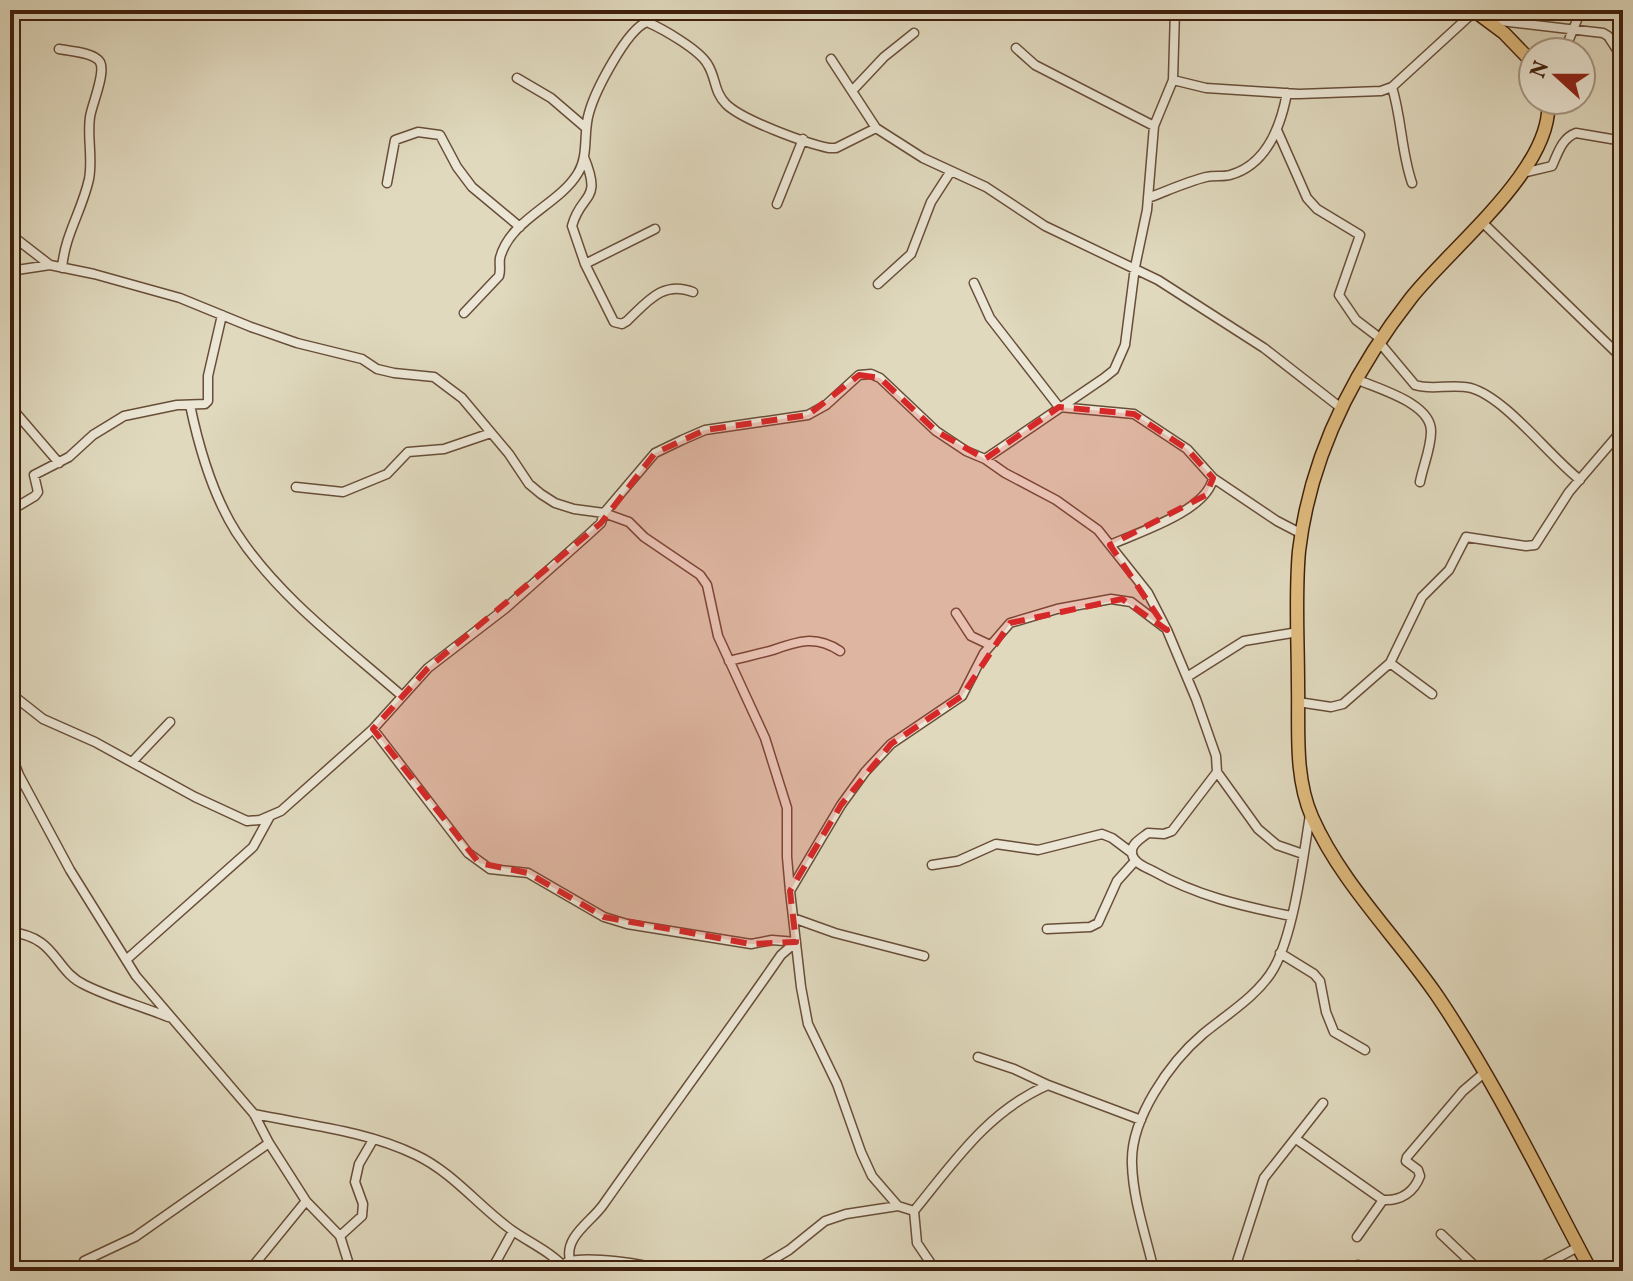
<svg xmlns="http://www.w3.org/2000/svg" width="1633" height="1281" viewBox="0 0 1633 1281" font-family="Vollkorn,serif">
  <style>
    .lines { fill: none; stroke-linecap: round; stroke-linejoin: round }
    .street-casing { stroke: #684e38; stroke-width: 11 }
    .primary-casing { stroke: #40200b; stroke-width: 15 }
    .street { stroke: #ebe6d5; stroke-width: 8 }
    .primary { stroke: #e0bc7f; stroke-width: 12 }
    .marked { fill: #d62828; fill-opacity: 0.2; stroke: #d62828; stroke-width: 6; stroke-dasharray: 16 10; stroke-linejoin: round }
  </style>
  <rect width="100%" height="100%" fill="#e0d9be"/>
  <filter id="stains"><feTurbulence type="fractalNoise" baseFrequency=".0025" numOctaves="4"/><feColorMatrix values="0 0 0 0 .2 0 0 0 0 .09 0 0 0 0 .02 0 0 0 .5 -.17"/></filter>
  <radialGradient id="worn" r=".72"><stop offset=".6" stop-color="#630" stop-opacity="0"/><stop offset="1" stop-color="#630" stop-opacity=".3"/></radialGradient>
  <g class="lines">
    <defs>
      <path id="street" d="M 639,10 L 647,22
        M 1500,21 L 1603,33 L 1608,36 L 1623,59
        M 1016,48 L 1035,65 L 1154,126
        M 59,49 C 69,51 94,52 100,62 C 106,73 92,104 90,117 C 87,137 93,158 89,179 C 82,211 65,234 62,268
        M 1564,52 L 1581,10
        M 831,59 L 876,128 L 923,158 L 986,187 L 1045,226 L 1158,280 L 1264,348 L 1341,408
        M 517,78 L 551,98 L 586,128
        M 1173,80 L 1206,88 L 1299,94 L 1381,91 L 1392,87 L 1475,11
        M 1392,87 C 1402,120 1401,151 1412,183
        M 852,91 L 884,57 L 914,33
        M 1277,130 L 1307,198 L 1317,209 L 1360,235 L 1339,295 L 1356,320 L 1381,339
        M 584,157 C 603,203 581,192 572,226 L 585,264 L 614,322 L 622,324 L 627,321 C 647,302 663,280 693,292
        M 1523,173 L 1552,166 C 1558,153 1562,138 1576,133 L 1623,141
        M 387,183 L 395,140 L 418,132 L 440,135 L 457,167 L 472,187 L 520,227
        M 1148,198 C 1167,191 1186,182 1206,177 C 1214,175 1223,177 1230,175 C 1267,165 1281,125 1287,93
        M 777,204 L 803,139
        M 1481,221 L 1623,359
        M 10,234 L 50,265 L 94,274 L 180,298 L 251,327 L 297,343 L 362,359 L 377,369 L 394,373 L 434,377 L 462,398 L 509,454 L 529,484 L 541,494 L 555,503 L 574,509 L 604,513 L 629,522 L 644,537 L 700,575 L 707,585 L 718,636 L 765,738 L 787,808 L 787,857 L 790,891 L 801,987 L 808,1024 L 837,1084 L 861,1152 L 872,1176 L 898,1206 L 914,1211 L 917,1243 L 936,1271
        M 585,264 L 655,229
        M 10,271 L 50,265
        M 974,283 L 990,318 L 1059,407 L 1134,414 L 1187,449 L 1213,478 C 1207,511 1139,532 1110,545
        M 878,284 L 911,254 L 931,202 L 951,171
        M 464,313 L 499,276 C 501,270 499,264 500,258 C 510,219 559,205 578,173 C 589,155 583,132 589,113 C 595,91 627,29 647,22 C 663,29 700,50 708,65 C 716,78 714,92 726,104 C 742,120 805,143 829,148 L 836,148 L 876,128
        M 1379,342 L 1415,385 C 1433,391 1452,383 1471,388 C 1506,398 1549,456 1580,480
        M 1356,379 C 1378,389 1432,403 1431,432 C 1431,448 1423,466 1420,482
        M 190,405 C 199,448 212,494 236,532 C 278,597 345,646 402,696
        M 10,406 L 59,463
        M 985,459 L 1104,378 L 1114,370 L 1125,345 L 1135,267 L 1147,210 L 1154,126 L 1173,80 L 1175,10
        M 1213,478 L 1277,521 L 1302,534
        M 296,487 L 343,492 L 387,474 L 408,452 L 444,449 L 491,433
        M 10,511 L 35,496 L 38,492 L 34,475 L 69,457 L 93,435 L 124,416 L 177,405 L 205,404 L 208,401 L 208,376 L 222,315
        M 956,613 L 971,636 L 990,645
        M 729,661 C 744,657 759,654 773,650 C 798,641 816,635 840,651
        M 1390,663 L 1432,694
        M 1187,677 L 1244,641 L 1298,632
        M 10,693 L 43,719 L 95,742 L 195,797 L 247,821 L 260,820 L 281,811 L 373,729 L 428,668 L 506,608 L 588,535 L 601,523 L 604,513 L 655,453 L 682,440 L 705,430 L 808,415 L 826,405 L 859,375 L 871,374 L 880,378 L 936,431 L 966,451 L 985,459 L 1005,473 L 1056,500 L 1098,530 L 1148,593 L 1167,630 L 1196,699 L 1216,756 L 1217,772 L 1258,829 L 1277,845 L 1303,854
        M 1298,702 L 1331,707 L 1343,704 L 1390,663 L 1422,597 L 1449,570 L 1466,537 L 1526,546 L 1535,545 L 1569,492 L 1623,429
        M 373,729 L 468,853 L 490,869 L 528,873 L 604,917 L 627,924 L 751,944 L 772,940 L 796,942
        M 10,752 L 19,775
        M 132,762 L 170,722
        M 1217,772 L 1172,831 L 1164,834 L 1148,833 C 1142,838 1132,843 1132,851 C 1131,862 1145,867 1153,871 C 1197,896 1242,906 1291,916
        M 10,781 L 19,775 L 70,870 L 136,976 L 254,1114 L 269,1143 L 306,1201 L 340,1236 L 351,1271
        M 932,865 L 958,861 L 996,844 L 1038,850 L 1102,834 L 1112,838 L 1132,853
        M 790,891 L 841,805 L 865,772 L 891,744 L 962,696 L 984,653 L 1010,623 L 1057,609 L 1111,599 L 1131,602 L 1164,627
        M 793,918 L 835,933 L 924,956
        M 1047,929 L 1090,927 L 1098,923 L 1117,881 L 1135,861
        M 10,932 C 58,937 53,970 85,985 C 111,998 141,1006 168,1017
        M 1280,953 L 1314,974 L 1320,981 L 1326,1012 L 1334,1032 L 1365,1050
        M 126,960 L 253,847 L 270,816
        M 978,1057 L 1014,1069 L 1048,1085
        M 254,1114 C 307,1125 367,1131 416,1155 C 454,1173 480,1208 513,1231 C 532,1244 553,1253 568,1271
        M 1296,1139 L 1383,1200 C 1401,1201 1414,1192 1420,1176 L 1418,1170 L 1406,1161 L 1407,1157 L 1463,1091 L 1484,1073
        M 914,1211 C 954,1162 988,1111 1048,1085 L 1141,1120
        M 1441,1234 L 1480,1271
        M 340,1236 L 362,1216 L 363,1204 L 355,1182 L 359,1164 L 373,1140
        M 1357,1237 L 1383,1200
        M 570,1260 C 564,1237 591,1222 603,1205 C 662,1121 723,1039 781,955 L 796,942
        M 567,1262 C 586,1255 646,1264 666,1271
        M 1062,1270 L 1064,1271
        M 82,1271 L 84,1261 L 135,1237 L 269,1143
        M 249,1271 L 306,1201
        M 491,1271 L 513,1231
        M 575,1271 L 594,1262
        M 754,1271 L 789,1250 L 825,1221 L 846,1214 L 898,1206
        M 1154,1271 C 1146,1236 1133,1200 1132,1164 C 1130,1119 1170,1062 1203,1034 C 1226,1015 1259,995 1274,968 C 1294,932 1303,858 1310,815
        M 1234,1271 L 1264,1178 L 1323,1103
        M 1354,1271 L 1358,1265
        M 1533,1271 L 1578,1247"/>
      <path id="primary" d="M 1473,10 L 1504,33 L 1533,63
        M 1548,100 C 1555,167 1451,247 1411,298 C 1353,372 1310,457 1299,551 C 1295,595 1298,640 1298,685 C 1299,728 1294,776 1312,817 C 1341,883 1397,937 1438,997 C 1496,1083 1542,1179 1591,1271"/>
    </defs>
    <use href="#street" class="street-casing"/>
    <use href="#primary" class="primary-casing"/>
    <use href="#street" class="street"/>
    <use href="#primary" class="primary"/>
  </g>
  <path class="marked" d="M 859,375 L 880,378 L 936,431 L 985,459 L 1059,407 L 1134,414 L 1187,449 L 1213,478 L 1206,495 L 1110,545 L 1167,630 L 1122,599 L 1010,623 L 962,696 L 891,744 L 841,805 L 790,891 L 796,942 L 751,944 L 604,917 L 528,873 L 479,863 L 373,729 L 428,668 L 601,523 L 655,453 L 705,430 L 808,415 Z"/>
  <rect width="1633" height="1281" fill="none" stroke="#e0d9be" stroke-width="40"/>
  <rect x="12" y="12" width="1609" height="1257" fill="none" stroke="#40200b" stroke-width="4"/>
  <rect x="20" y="20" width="1593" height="1241" fill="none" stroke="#40200b" stroke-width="2"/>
  <g transform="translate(1557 76) rotate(291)"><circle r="38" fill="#ebe6d5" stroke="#a79784" stroke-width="2"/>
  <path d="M0-6L14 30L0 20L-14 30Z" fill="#8f2418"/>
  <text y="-12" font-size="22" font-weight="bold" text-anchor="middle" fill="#40200b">N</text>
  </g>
  <rect width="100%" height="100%" filter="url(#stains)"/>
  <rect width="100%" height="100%" fill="url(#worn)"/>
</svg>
